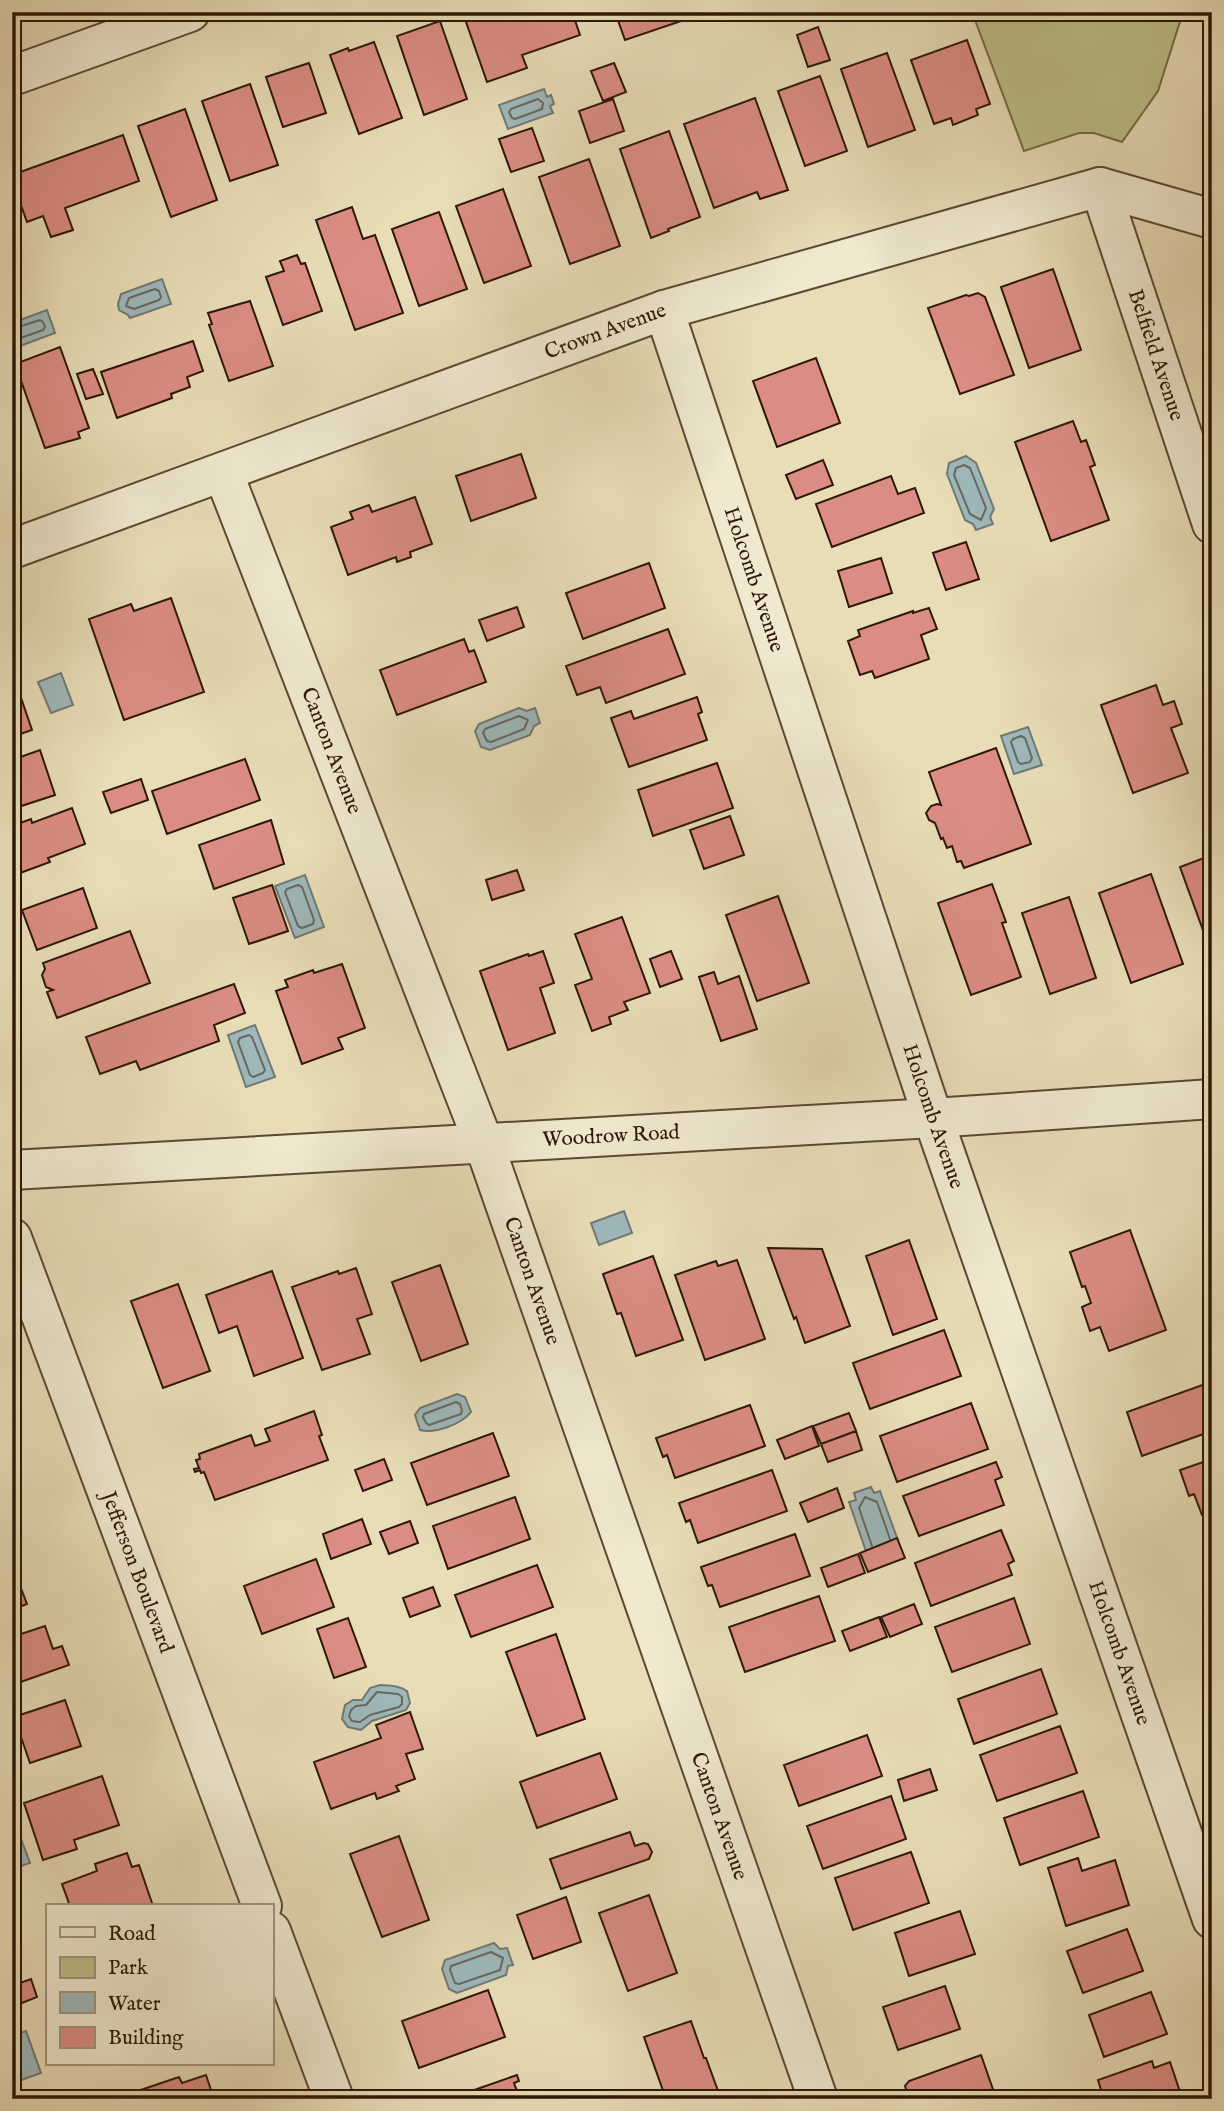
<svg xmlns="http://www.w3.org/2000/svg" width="1224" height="2111" viewBox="0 0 1224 2111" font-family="'IM FELL English',serif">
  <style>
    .green { fill: #bdbf89; stroke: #766b48; stroke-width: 2 }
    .water { fill: #9eb8bb; stroke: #717873; stroke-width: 2 }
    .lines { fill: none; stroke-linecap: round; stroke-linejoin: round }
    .shore { stroke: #666861; stroke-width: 2 }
    .building { fill: #db8d83; stroke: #2e1707; stroke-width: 2 }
    .minor-casing { stroke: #5c4833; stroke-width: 42 }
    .minor { stroke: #f0e9d0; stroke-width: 38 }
    .labels { text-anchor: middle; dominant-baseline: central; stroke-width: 5; stroke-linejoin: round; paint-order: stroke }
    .street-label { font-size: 21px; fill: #2e1707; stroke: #f0e9d0 }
  </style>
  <rect width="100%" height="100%" fill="#e8ddb7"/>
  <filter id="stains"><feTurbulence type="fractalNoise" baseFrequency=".00286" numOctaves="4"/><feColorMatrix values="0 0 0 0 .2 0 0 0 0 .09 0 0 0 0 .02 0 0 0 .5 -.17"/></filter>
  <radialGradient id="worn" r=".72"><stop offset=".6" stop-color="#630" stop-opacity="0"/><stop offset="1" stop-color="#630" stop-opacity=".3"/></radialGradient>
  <path class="green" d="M 972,12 L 1183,12 L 1158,91 L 1122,142 L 1094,133 L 1079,133 L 1024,151 Z"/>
  <path class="water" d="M 544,89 L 547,97 L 551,95 L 554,104 L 550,106 L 553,113 L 508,129 L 499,105 Z
    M 162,279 L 171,304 L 130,318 L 128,315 L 119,310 L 118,304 L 121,294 Z
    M 47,310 L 55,333 L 12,349 L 12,323 Z
    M 966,456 L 976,463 L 994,509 L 990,517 L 993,524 L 976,530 L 973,524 L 965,520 L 947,474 L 949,463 Z
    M 61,673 L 73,705 L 51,713 L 38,682 Z
    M 519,708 L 527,711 L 535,708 L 540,723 L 534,726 L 530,735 L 490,750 L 481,747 L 475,731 L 479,724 Z
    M 1028,727 L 1042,765 L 1014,774 L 1001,736 Z
    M 305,875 L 324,927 L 295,938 L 275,886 Z
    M 255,1025 L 275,1077 L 246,1087 L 228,1035 Z
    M 624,1211 L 632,1233 L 599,1245 L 591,1223 Z
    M 457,1394 L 465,1397 L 471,1412 C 462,1424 435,1434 420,1430 L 415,1415 L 420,1408 Z
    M 871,1487 L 874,1493 L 880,1491 L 900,1546 L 868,1557 L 849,1502 L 856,1500 L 854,1493 Z
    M 380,1685 C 388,1685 400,1686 407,1691 L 410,1703 L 406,1710 L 372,1721 L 361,1730 L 348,1727 L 342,1719 L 345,1705 L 353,1700 L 362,1700 L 370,1688 Z
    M 12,1815 L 30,1863 L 12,1869 Z
    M 494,1943 L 500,1949 L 507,1948 L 513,1965 L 508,1966 L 506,1975 L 457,1993 L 449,1989 L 442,1969 L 445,1960 Z
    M 26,2031 L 41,2073 L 13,2083 L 12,2036 Z"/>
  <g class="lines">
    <path class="shore" d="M 538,99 L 543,103 L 542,109 L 515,119 L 512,118 L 509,112 L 511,109 Z
      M 155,289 L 159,291 L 161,297 L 159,300 L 134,309 L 126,306 L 129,298 Z
      M 12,329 L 40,320 L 43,322 L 45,327 L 43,330 L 12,341
      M 964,465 L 970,468 L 986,508 L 981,520 L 970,514 L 954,475 L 956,468 Z
      M 519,716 L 528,720 L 524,729 L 491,742 L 487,741 L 483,733 L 485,729 Z
      M 1021,736 L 1025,738 L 1032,758 L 1030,762 L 1021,764 L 1018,762 L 1011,742 L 1013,739 Z
      M 298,885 L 302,887 L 314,920 L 313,924 L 302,928 L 298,926 L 285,892 L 287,889 Z
      M 249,1035 L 252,1037 L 265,1070 L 263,1073 L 253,1077 L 250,1075 L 238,1042 L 240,1038 Z
      M 456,1402 L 460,1404 L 462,1410 L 461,1414 L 429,1425 L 426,1423 L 423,1417 L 424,1414 Z
      M 872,1546 L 859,1508 L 865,1497 L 877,1502 L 890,1539
      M 377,1692 L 398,1694 L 402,1697 L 402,1704 L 399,1707 L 370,1715 L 360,1722 L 352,1721 L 349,1716 L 351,1710 L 356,1706 L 366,1705 Z
      M 491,1952 L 503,1958 L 500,1970 L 459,1984 L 455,1983 L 450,1970 L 451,1966 Z"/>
  </g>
  <path class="building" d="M 482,12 L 572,12 L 580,35 L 522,55 L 527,68 L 487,82 L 465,19 Z
    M 615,12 L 697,12 L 699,15 L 625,40 Z
    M 440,21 L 467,99 L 424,115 L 397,36 Z
    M 818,27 L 830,60 L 808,67 L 797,35 Z
    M 967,40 L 990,104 L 976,109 L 978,115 L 953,125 L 951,118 L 934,124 L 911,60 Z
    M 374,42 L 402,118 L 359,134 L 330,55 L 348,48 L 349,51 Z
    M 887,53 L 915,130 L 868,147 L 841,69 Z
    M 309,63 L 326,113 L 283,127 L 266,77 Z
    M 614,63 L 626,92 L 603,101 L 591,71 Z
    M 820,76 L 847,151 L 805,166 L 778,91 Z
    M 250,84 L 278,165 L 230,181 L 202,101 Z
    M 755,98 L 788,190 L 760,199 L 757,192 L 714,208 L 684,124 Z
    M 613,99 L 624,131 L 590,143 L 579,111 Z
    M 185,109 L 217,200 L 171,217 L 138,126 Z
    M 532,128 L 544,161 L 511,172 L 499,139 Z
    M 669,131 L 700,217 L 668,229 L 669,231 L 651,238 L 620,149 Z
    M 123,135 L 139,181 L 65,208 L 73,230 L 51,237 L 43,216 L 27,222 L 12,180 L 12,175 Z
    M 589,159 L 620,246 L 570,264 L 539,177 Z
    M 503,189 L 531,266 L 484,283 L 456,206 Z
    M 352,207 L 363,239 L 375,235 L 403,313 L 355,330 L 316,220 Z
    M 439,212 L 467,289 L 419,306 L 392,229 Z
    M 297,255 L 301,264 L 305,263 L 322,311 L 283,325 L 266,277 L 284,271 L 280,261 Z
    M 1053,269 L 1081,350 L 1029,368 L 1001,287 Z
    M 978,293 L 985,297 L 1014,375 L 960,394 L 928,308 L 966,295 L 969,296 Z
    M 250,301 L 273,366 L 229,381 L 209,325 L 212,324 L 208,313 Z
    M 193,341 L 203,371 L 187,377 L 190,387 L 171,394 L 172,398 L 117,418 L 101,372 Z
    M 60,347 L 89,428 L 78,432 L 80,438 L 45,448 L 15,364 Z
    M 816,358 L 840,423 L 777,447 L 753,381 Z
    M 93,369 L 103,394 L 86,399 L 77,374 Z
    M 1073,421 L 1081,442 L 1086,440 L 1095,465 L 1090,467 L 1109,520 L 1051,541 L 1015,442 Z
    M 521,454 L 536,498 L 471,521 L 456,476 Z
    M 823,460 L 833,485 L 796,499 L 786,475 Z
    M 891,476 L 898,494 L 915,488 L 924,513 L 832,547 L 816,504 Z
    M 415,497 L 432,544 L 410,552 L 411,557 L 397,562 L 396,557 L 348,575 L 331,527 L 353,519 L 350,512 L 369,505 L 372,512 Z
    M 966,542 L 979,579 L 946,590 L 933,553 Z
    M 881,558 L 892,593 L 849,607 L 838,571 Z
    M 649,563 L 665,608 L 583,639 L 566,593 Z
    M 171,598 L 204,692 L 124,720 L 89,619 L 131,604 L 134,611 Z
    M 517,607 L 524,627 L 487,641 L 479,620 Z
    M 929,608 L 937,629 L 921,635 L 929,659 L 875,678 L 872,671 L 860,675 L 848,641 L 860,636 L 858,630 L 913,611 L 913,613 Z
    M 668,629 L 685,674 L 606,703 L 600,687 L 577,695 L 566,666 Z
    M 464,639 L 469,652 L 474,650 L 486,682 L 397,715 L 380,670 Z
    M 1156,685 L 1163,705 L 1174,701 L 1182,724 L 1171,728 L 1188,773 L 1133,793 L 1101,705 Z
    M 17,686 L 32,730 L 12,737 L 12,688 Z
    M 697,697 L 702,712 L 698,714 L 707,740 L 629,767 L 611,718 L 631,711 L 634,719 Z
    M 996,748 L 1031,844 L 964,868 L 961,861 L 957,862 L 952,846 L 947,848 L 943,838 L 941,839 L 935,823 L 929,820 L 926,813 L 931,806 L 937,804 L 941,805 L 929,772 Z
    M 40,750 L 55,795 L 12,809 L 12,760 Z
    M 245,759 L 260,800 L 167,834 L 152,791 Z
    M 717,763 L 733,808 L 653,836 L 638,790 Z
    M 141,779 L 148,800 L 111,813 L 103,792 Z
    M 72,808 L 85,844 L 48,858 L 50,862 L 12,876 L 12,826 L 31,819 L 32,823 Z
    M 730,816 L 744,855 L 704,869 L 690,830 Z
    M 271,820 L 284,864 L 214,889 L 199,845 Z
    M 1212,855 L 1212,955 L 1180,867 Z
    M 517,870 L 524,890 L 492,900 L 486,880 Z
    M 1151,874 L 1183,964 L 1131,983 L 1099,893 Z
    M 992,884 L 1006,922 L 1002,923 L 1021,977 L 971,995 L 938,903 Z
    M 272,885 L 288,931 L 249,944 L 233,898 Z
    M 83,888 L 97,928 L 37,950 L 22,910 Z
    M 778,896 L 809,983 L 757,1001 L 726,915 Z
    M 1069,897 L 1096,978 L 1050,994 L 1022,913 Z
    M 622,917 L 650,993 L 624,1002 L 628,1010 L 609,1017 L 611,1024 L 592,1031 L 575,985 L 592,979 L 575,934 Z
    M 130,931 L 150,983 L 57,1018 L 47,992 L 53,990 L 46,987 L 42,975 L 45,969 L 43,963 Z
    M 543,951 L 554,983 L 540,988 L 555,1033 L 508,1050 L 480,971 L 528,954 L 529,956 Z
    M 671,951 L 682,979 L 660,987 L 650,959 Z
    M 342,964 L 365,1028 L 338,1038 L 343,1049 L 302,1064 L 276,991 L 288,987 L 285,980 L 313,970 L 314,973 Z
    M 714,972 L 718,984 L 739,976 L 757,1029 L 721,1041 L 699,977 Z
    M 234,984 L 245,1013 L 214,1025 L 219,1041 L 140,1070 L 136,1061 L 100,1074 L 86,1037 Z
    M 1130,1230 L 1166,1330 L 1109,1351 L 1100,1327 L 1090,1331 L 1082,1307 L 1091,1303 L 1085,1286 L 1082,1287 L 1070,1252 Z
    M 909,1240 L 937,1319 L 893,1335 L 866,1256 Z
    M 768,1248 L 822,1249 L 850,1326 L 805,1343 L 796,1317 L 794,1319 Z
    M 653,1256 L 683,1340 L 636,1356 L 621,1313 L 617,1314 L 603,1274 Z
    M 737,1260 L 765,1339 L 705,1360 L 675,1275 L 716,1261 L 718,1266 Z
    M 440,1265 L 468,1344 L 421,1361 L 392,1282 Z
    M 356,1268 L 372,1314 L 357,1319 L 370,1354 L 322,1370 L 292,1287 L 338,1271 L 339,1274 Z
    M 272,1271 L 303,1358 L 254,1376 L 237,1326 L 219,1333 L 206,1295 Z
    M 178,1284 L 210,1371 L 163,1388 L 131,1301 Z
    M 944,1330 L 961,1376 L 870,1409 L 853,1363 Z
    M 1208,1383 L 1212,1394 L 1212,1431 L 1142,1456 L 1127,1412 Z
    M 971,1403 L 988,1449 L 897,1482 L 880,1436 Z
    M 750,1405 L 765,1446 L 675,1478 L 667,1455 L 663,1457 L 656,1438 Z
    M 314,1411 L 322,1435 L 319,1436 L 328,1460 L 215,1500 L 204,1472 L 201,1473 L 200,1470 L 195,1472 L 194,1469 L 199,1468 L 196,1460 L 200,1459 L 199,1454 L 251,1435 L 255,1446 L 270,1441 L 265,1429 Z
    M 849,1413 L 856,1431 L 821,1444 L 813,1426 Z
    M 812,1426 L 819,1446 L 785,1459 L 777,1440 Z
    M 856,1431 L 862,1450 L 828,1462 L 821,1444 Z
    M 493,1433 L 509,1476 L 427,1505 L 411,1463 Z
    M 384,1459 L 392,1480 L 363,1491 L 355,1470 Z
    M 1212,1459 L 1212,1512 L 1202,1515 L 1194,1494 L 1189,1496 L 1180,1470 Z
    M 996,1462 L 1002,1477 L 995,1480 L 1004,1505 L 919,1536 L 903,1496 Z
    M 772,1470 L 787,1511 L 698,1543 L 690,1520 L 686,1522 L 679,1503 Z
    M 837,1488 L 844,1508 L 808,1522 L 800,1503 Z
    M 515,1497 L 530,1539 L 448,1569 L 433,1526 Z
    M 362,1519 L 371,1544 L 331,1559 L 323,1534 Z
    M 410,1521 L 418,1543 L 389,1554 L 380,1532 Z
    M 1001,1530 L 1014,1561 L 1008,1564 L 1012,1575 L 931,1606 L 915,1563 Z
    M 795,1534 L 810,1576 L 720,1607 L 712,1585 L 708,1586 L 701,1567 Z
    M 897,1538 L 905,1558 L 868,1572 L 860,1553 Z
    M 858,1554 L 865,1573 L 828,1587 L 821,1568 Z
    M 316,1559 L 334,1607 L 262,1634 L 244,1586 Z
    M 12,1565 L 27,1604 L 12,1610 Z
    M 537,1565 L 553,1607 L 471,1637 L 455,1595 Z
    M 433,1587 L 440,1606 L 410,1617 L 403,1598 Z
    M 819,1596 L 835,1641 L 745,1672 L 729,1627 Z
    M 1014,1598 L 1030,1644 L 952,1672 L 935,1627 Z
    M 914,1604 L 922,1624 L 890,1637 L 881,1617 Z
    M 879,1617 L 887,1637 L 850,1651 L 842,1631 Z
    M 348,1618 L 366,1667 L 334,1678 L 317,1629 Z
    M 45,1626 L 53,1649 L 62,1646 L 69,1665 L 12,1685 L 12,1637 Z
    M 556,1634 L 585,1719 L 537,1736 L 506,1652 Z
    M 1041,1669 L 1057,1714 L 974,1744 L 958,1699 Z
    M 65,1700 L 81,1746 L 30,1763 L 14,1717 Z
    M 410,1712 L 423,1749 L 406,1754 L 415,1779 L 396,1786 L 399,1791 L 377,1799 L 375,1793 L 331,1809 L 314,1762 L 381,1738 L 376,1725 Z
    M 1060,1726 L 1077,1773 L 997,1801 L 980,1755 Z
    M 867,1735 L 882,1776 L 799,1806 L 784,1765 Z
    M 600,1753 L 617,1799 L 537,1828 L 520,1782 Z
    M 930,1769 L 937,1790 L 904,1801 L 898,1780 Z
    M 102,1776 L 119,1825 L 74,1840 L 77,1849 L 43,1860 L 24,1803 Z
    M 1083,1791 L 1099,1837 L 1020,1865 L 1004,1818 Z
    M 891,1796 L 906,1839 L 823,1869 L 807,1826 Z
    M 630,1832 L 635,1846 L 644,1843 L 648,1844 L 652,1852 L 649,1859 L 561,1889 L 550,1859 Z
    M 399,1836 L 429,1920 L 382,1937 L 350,1854 Z
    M 911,1852 L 929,1903 L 853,1930 L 835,1878 Z
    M 127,1853 L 132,1867 L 139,1865 L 153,1906 L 70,1906 L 62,1884 L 97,1871 L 95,1864 Z
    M 1078,1858 L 1082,1871 L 1115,1860 L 1129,1905 L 1066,1926 L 1048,1868 Z
    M 649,1895 L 677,1973 L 628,1991 L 599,1913 Z
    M 566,1897 L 581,1942 L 533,1959 L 517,1915 Z
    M 960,1911 L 975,1954 L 909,1976 L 895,1933 Z
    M 1127,1929 L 1143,1971 L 1083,1993 L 1067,1951 Z
    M 31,1979 L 37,1997 L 12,2007 L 12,1986 Z
    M 945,1986 L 960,2029 L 898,2050 L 883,2007 Z
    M 488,1990 L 505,2037 L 419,2068 L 402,2021 Z
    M 1151,1992 L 1167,2034 L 1104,2057 L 1089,2015 Z
    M 691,2021 L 704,2058 L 706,2058 L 721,2099 L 666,2099 L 644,2037 Z
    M 981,2055 L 996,2098 L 909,2098 L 905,2086 L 909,2081 Z
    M 1152,2061 L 1154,2068 L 1170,2062 L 1180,2092 L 1166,2097 L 1166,2099 L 1104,2099 L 1098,2080 Z
    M 206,2075 L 214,2099 L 127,2099 L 126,2095 L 179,2077 L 182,2083 Z
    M 517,2075 L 519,2081 L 514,2083 L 520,2099 L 461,2099 L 460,2095 Z"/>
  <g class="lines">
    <defs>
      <g id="minor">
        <path d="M 12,76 L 190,12"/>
        <path id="s1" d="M 1100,187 L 1212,524"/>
        <path id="s2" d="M 664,310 L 933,1118 L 1212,1919"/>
        <path id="s3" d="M 223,472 L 484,1144 L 818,2099"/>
        <path id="s4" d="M 12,549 L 664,310 L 1100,187 L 1212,219"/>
        <path id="s5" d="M 12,1170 L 933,1118 L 1212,1099"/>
        <path id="s6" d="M 12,1238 L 262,1906"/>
        <path d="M 271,1931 L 334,2099"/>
      </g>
    </defs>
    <use href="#minor" class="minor-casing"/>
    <use href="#minor" class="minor"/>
  </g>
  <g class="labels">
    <g class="street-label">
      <text stroke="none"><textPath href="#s4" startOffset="632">Crown Avenue</textPath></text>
      <text stroke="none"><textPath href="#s1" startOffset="177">Belfield Avenue</textPath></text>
      <text stroke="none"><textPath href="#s2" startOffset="284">Holcomb Avenue</textPath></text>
      <text stroke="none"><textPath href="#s3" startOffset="299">Canton Avenue</textPath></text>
      <text stroke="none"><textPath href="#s2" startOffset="850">Holcomb Avenue</textPath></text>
      <text stroke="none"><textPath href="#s5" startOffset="600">Woodrow Road</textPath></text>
      <text stroke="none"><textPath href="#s3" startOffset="866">Canton Avenue</textPath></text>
      <text stroke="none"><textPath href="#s6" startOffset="357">Jefferson Boulevard</textPath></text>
      <text stroke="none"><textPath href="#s2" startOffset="1418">Holcomb Avenue</textPath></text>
      <text stroke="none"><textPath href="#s3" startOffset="1433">Canton Avenue</textPath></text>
    </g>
  </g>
  <rect width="1224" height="2111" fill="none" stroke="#e8ddb7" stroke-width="42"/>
  <rect x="14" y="14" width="1196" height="2083" fill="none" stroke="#2e1707" stroke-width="3.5"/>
  <rect x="21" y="21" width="1182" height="2069" fill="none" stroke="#2e1707" stroke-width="2"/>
  <rect x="46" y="1904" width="228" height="161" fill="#f0e9d0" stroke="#a29580" stroke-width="2"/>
  <rect x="60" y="1927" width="35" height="10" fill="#f0e9d0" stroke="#a29580" stroke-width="2"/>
  <text x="108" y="1940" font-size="21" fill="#2e1707">Road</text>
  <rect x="60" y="1957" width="35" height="21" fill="#bdbf89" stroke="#a29580" stroke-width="2"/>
  <text x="108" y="1974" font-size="21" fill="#2e1707">Park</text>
  <rect x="60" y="1992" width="35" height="21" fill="#9eb8bb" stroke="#a29580" stroke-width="2"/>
  <text x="108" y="2010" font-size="21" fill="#2e1707">Water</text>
  <rect x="60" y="2027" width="35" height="21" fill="#db8d83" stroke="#a29580" stroke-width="2"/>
  <text x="108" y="2044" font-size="21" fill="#2e1707">Building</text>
  <rect width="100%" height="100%" filter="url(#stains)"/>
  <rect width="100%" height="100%" fill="url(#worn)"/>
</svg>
